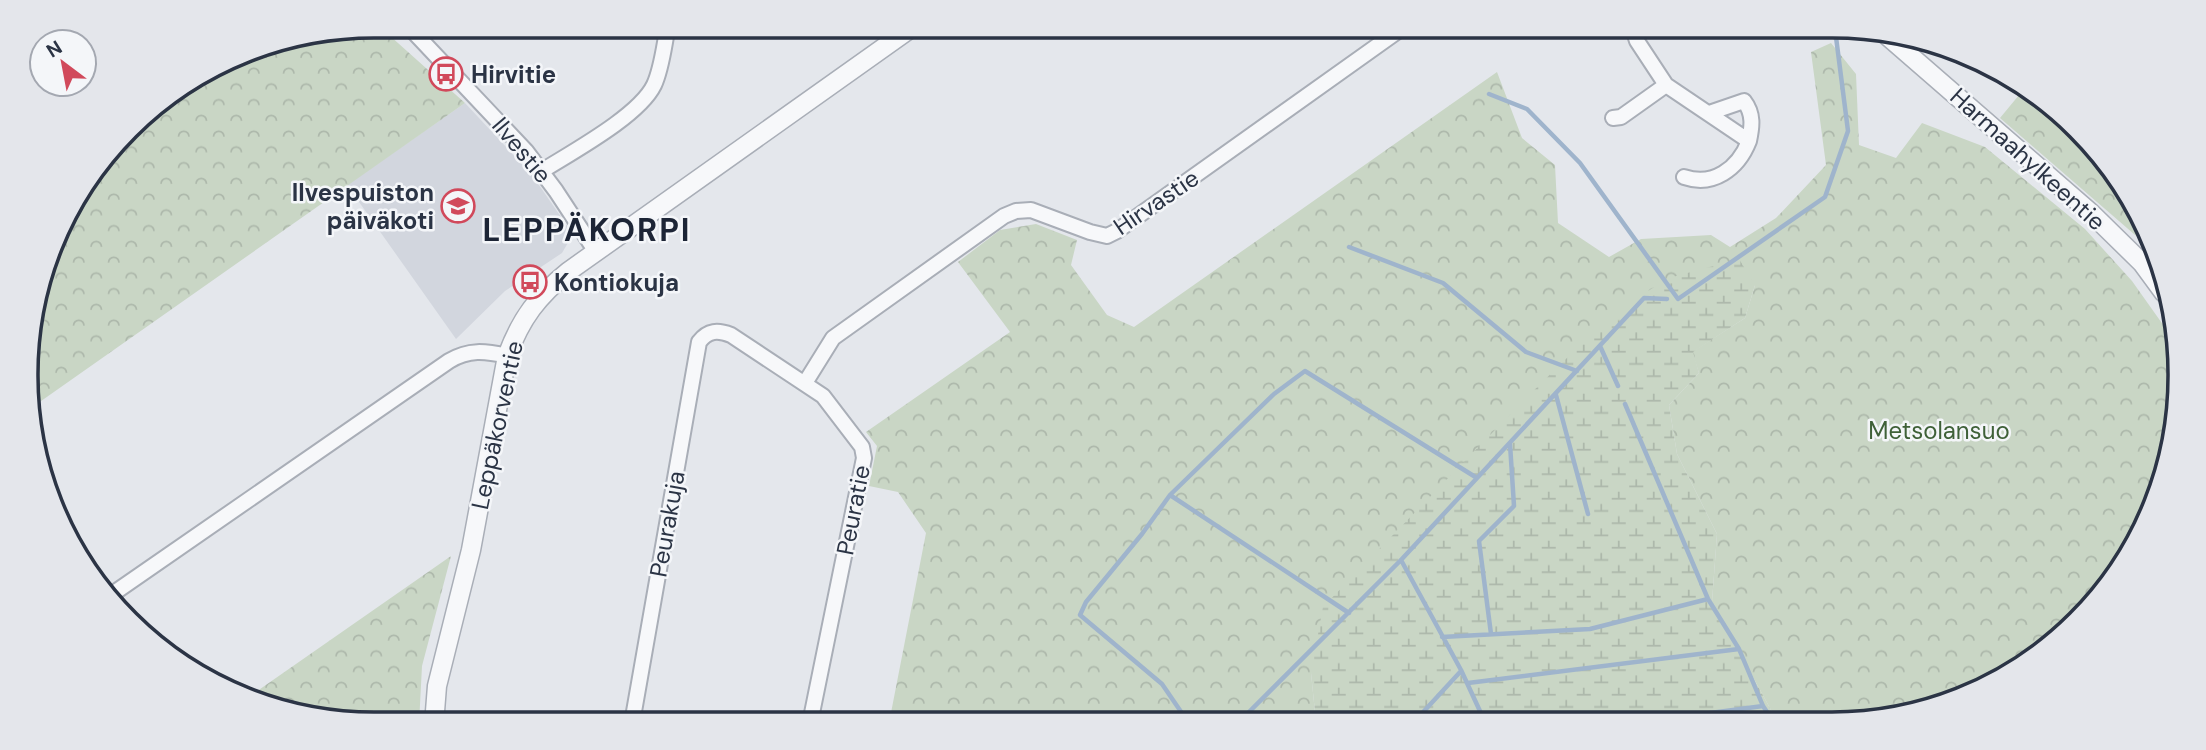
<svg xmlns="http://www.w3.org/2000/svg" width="2206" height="750" viewBox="0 0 2206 750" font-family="'DM Sans',sans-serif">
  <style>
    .built { fill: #d2d6de }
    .forest { fill: url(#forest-crowns) }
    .wetland { fill: url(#wetland-marsh) }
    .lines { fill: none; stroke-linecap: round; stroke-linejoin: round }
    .stream { stroke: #9fb4cc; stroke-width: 4.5 }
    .minor-casing { stroke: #a9aeb7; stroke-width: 18 }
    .tertiary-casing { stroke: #a9aeb7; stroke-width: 21 }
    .minor { stroke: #f7f8fa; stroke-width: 14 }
    .tertiary { stroke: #f7f8fa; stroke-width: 18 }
    .labels { text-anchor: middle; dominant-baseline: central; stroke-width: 5; stroke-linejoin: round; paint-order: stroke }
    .poi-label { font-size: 24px; font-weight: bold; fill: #2b3445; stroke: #f4f6f9; text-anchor: start }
    .street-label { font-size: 24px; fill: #2b3445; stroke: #f4f6f9 }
    .park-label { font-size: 24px; fill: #3f6138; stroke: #f4f6f9 }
    .district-label { font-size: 32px; font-weight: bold; letter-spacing: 2px; fill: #1d2536; stroke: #f4f6f9 }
    .rim { fill: none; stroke: #2b3445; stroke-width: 3.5 }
  </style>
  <defs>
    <pattern id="forest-crowns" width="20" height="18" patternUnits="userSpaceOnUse" patternTransform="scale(1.75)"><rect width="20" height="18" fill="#c9d6c5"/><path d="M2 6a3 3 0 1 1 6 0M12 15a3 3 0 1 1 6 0" fill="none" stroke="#adb8ab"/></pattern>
    <pattern id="wetland-marsh" width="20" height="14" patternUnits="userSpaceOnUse" patternTransform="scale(1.75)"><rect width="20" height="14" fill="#c9d6c5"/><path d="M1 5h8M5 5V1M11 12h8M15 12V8" fill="none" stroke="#adb8ab"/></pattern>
  </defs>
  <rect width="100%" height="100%" fill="#e4e7ec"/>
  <path class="built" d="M 465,103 L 532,175 L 568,227 L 569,241 L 562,253 L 505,291 L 456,339 L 347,185 Z"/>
  <path class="forest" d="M 379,26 L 465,103 L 34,406 L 29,330 L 62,220 L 145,113 L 242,53 Z
    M 1831,43 L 1856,74 L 1859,145 L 1896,158 L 1922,123 L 1985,147 L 2085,229 L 2132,281 L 2176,343 L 2168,465 L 2133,550 L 2061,637 L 1985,688 L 1978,690 L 1975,686 L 1973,691 L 1876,721 L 1777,721 L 1712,602 L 1717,534 L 1677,454 L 1669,405 L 1699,373 L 1692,352 L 1745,318 L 1755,285 L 1311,673 L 1316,722 L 889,723 L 926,533 L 898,492 L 869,486 L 877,446 L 866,432 L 1010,332 L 958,262 L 1000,230 L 1036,224 L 1077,240 L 1071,265 L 1107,315 L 1134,327 L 1497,72 L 1522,138 L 1555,165 L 1558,223 L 1609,257 L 1641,239 L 1711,235 L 1730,247 L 1776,218 L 1826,165 L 1811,52 Z
    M 2024,89 L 2043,98 L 2133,200 L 2150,251 L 2142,241 L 2000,118 Z
    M 451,556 L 422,666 L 419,724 L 375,724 L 285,712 L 250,696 Z"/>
  <path class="wetland" d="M 1739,259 L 1755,285 L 1745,318 L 1693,352 L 1699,373 L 1669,405 L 1677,454 L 1717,534 L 1712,602 L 1777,721 L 1316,722 L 1311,673 L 1323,607 L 1525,399 L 1614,312 L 1669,278 Z"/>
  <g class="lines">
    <path class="stream" d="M 1489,94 L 1527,109 L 1580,163 L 1678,299 L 1825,197 L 1848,131 L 1836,37
      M 1349,247 L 1443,283 L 1526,352 L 1577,371
      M 1600,346 L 1618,386
      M 1556,395 L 1588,514
      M 1625,404 L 1708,599 L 1739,649 L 1763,706 L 1773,721
      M 1170,495 L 1349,613
      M 1401,560 L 1461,670 L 1485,722
      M 1491,634 L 1479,541 L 1514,506 L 1510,444
      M 1442,637 L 1590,629 L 1708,599
      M 1468,683 L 1739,649
      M 1650,721 L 1763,706
      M 1188,722 L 1162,684 L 1080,615 L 1086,602 L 1142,534 L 1170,495 L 1274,394 L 1305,371 L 1477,478
      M 1239,722 L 1401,560 L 1644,298 L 1667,299
      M 1414,722 L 1461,671"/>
    <defs>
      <path id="minor" d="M 408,26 L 526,151 L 556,191 L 596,252
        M 1632,26 L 1637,41 L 1666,85 L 1749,141 C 1738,169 1713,187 1684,177
        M 1709,113 L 1744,101 C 1754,114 1752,127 1749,141
        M 1613,118 L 1621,117 L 1666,85
        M 542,171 C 572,152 639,116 654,85 C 662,68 664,45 668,26
        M 805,383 L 833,338 L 1004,216 L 1016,211 L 1031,210 L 1090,232 L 1107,236 L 1117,231 L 1405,26
        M 111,595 L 449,361 C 469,349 485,351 507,356
        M 632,723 L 699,342 C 708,330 718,330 731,335 L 823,396 L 862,447 L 864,458 L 810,723"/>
      <path id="tertiary" d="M 1884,33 L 2091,213 L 2142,263 L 2164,293
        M 434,724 L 437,686 L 471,550 L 507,356 C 521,318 538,296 569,271 L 914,26"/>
    </defs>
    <use href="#minor" class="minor-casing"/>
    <use href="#tertiary" class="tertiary-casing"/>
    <use href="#minor" class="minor"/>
    <use href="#tertiary" class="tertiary"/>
  </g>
  <defs>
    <symbol id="bus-ring" viewBox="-11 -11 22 22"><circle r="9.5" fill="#f4f6f9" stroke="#d1495b" stroke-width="1.5"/><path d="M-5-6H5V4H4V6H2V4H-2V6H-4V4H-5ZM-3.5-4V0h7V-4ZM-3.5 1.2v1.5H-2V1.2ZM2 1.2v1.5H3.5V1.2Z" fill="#d1495b"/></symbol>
    <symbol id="school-ring" viewBox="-11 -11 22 22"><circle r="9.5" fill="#f4f6f9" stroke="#d1495b" stroke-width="1.5"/><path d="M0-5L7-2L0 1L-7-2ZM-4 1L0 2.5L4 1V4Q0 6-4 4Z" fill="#d1495b"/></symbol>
  </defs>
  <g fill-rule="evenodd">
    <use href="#bus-ring" x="427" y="55" width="38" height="38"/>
    <use href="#school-ring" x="439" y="187" width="38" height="38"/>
    <use href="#bus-ring" x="511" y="263" width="38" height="38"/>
  </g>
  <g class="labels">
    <g class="poi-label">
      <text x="471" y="74">Hirvitie</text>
      <text x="434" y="192" text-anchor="end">Ilvespuiston<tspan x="434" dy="28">päiväkoti</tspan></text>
      <text x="554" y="282">Kontiokuja</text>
    </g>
    <g class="street-label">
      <text transform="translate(522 150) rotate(50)">Ilvestie</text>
      <text transform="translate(2028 159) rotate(42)">Harmaahylkeentie</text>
      <text transform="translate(1156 202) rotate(-34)">Hirvastie</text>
      <text transform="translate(497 425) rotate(-78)">Leppäkorventie</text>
      <text transform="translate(853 510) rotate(-79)">Peuratie</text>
      <text transform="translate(667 524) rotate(-80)">Peurakuja</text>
    </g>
    <g class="park-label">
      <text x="1939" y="430">Metsolansuo</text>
    </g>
    <g class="district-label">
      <text x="587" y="230">LEPPÄKORPI</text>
    </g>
  </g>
  <path d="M0 0H2206V750H0ZM374 38H1832A336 336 0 0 1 2168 374V376A336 336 0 0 1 1832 712H374A336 336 0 0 1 38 376V374A336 336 0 0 1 374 38Z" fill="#e4e6eb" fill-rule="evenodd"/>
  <path class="rim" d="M374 38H1832A336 336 0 0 1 2168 374V376A336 336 0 0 1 1832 712H374A336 336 0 0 1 38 376V374A336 336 0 0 1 374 38Z"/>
  <g transform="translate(63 63) rotate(328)"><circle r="33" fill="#f4f6f9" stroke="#a4a8b1" stroke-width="2"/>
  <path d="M0-5L12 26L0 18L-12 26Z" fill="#d1495b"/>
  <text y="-10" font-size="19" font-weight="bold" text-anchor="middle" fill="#2b3445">N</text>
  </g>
</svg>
